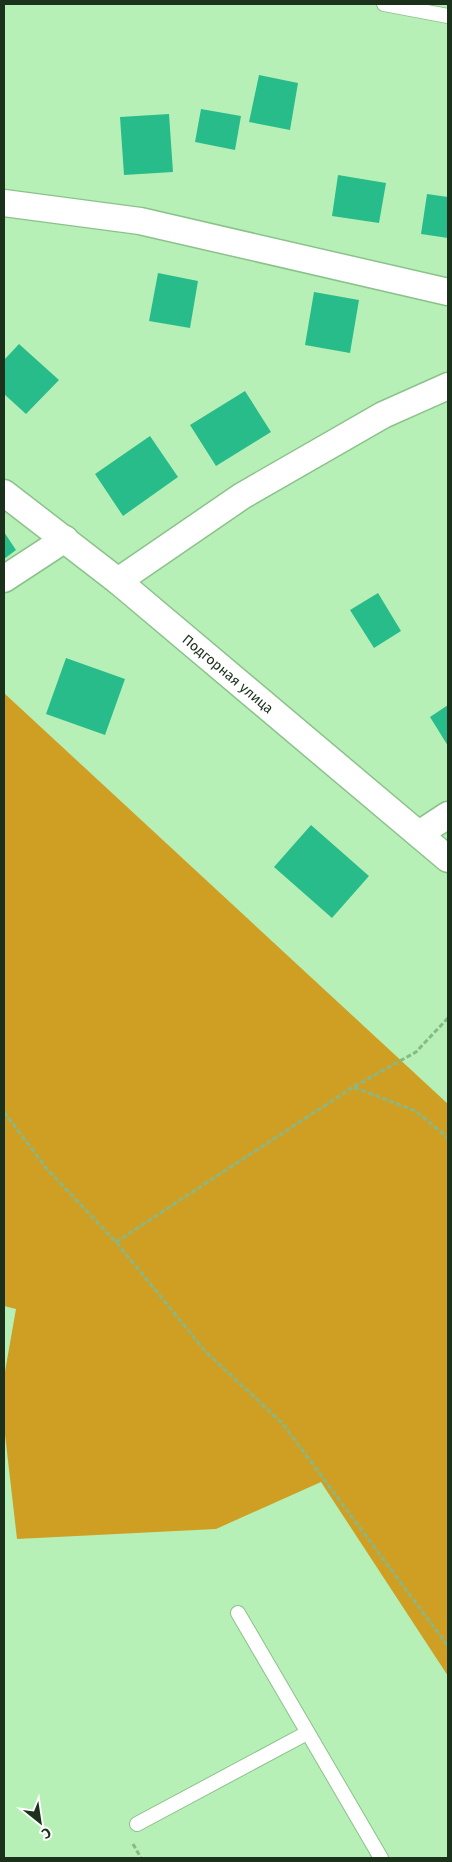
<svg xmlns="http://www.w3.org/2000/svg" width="452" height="1862" viewBox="0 0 452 1862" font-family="'Fira Sans',sans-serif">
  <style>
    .forest { fill: #cf9f24 }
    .building { fill: #29bc8b }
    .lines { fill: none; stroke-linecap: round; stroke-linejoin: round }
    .service-casing { stroke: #8bc28b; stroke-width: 16 }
    .minor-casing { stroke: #8bc28b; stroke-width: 29 }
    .path { stroke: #88b788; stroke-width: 3; stroke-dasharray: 5 2.5; stroke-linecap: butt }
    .service { stroke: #fff; stroke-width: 14 }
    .minor { stroke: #fff; stroke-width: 26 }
    .labels { text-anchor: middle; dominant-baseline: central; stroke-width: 4; stroke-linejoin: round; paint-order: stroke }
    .street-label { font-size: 14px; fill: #1b311b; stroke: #fff }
  </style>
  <rect width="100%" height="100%" fill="#b7f0b7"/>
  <path class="forest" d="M 4,693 L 448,1104 L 448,1676 L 321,1482 L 216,1529 L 17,1539 L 4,1426 L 4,1377 L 16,1309 L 4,1306 Z"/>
  <path class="building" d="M 259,75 L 298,83 L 290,130 L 249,122 Z
    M 201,109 L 241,116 L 235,150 L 195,142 Z
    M 169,114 L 173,172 L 124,175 L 120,117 Z
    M 338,175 L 386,183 L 379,223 L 332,216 Z
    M 427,194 L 448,197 L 448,238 L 421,234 Z
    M 158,273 L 198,281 L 190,328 L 149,321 Z
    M 314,292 L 359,300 L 350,353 L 305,345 Z
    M 19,344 L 59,380 L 26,414 L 4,394 L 4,360 Z
    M 245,391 L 271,432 L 216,466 L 190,425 Z
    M 150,436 L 178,477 L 123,516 L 95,474 Z
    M 4,532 L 16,550 L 4,559 Z
    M 378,593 L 401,631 L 374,648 L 350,610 Z
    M 66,658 L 125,679 L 105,735 L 46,714 Z
    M 448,705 L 448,746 L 430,717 Z
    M 311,825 L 369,876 L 332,918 L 274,867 Z"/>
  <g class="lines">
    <defs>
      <path id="service" d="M 384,4 L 448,16
        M 238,1613 L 381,1858
        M 137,1824 L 307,1733"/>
      <g id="minor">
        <path d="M 4,203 L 140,221 L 448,292"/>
        <path id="s1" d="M 4,493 L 118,581 L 448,859"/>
        <path d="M 4,579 L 65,539"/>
        <path d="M 118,581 L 242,496 L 383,415 L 448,386"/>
        <path d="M 419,834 L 448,815"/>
      </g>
    </defs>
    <use href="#service" class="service-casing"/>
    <use href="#minor" class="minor-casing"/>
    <path class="path" d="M 448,1018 L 416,1052 L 353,1087 L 416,1111 L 448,1138
      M 4,1112 L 47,1169 L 116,1242 L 206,1352 L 282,1423 L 448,1646
      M 116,1242 L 353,1087
      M 133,1844 L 141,1858"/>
    <use href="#service" class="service"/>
    <use href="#minor" class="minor"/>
  </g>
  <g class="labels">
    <g class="street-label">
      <text stroke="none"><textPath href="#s1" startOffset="288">Подгорная улица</textPath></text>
    </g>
  </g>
  <rect width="452" height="1862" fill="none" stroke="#1b311b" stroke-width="10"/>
  <g transform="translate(40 1822) rotate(150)" stroke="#ffffff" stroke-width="4" paint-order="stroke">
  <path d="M0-4L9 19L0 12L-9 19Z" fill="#1b311b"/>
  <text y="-8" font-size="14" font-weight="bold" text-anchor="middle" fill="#1b311b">С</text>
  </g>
</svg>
